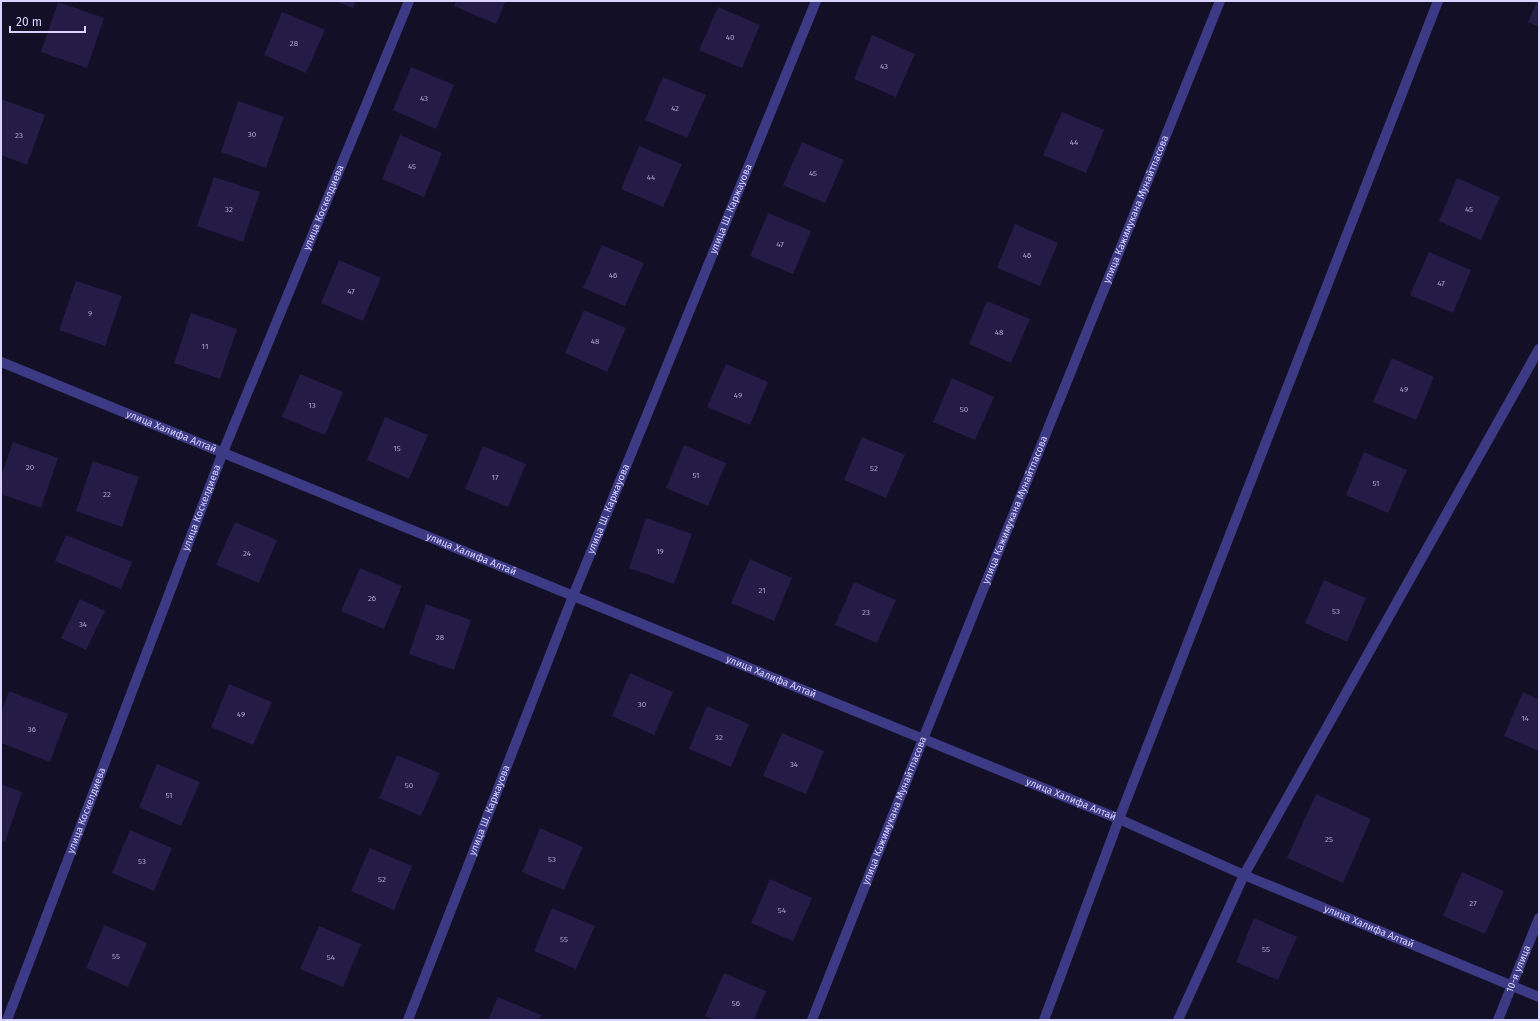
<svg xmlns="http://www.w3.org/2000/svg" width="1540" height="1021" viewBox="0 0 1540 1021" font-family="'Fira Sans',sans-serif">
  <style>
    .building { fill: #241b47 }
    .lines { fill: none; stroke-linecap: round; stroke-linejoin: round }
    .lane { stroke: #3d3a85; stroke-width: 10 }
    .street { stroke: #3d3a85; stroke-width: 10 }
    .labels { text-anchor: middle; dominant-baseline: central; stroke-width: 4; stroke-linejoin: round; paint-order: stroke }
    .number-label { font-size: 8px; fill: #aca6d1 }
    .street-label { font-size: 10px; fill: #d9d4ff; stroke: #130f26 }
  </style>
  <rect width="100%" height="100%" fill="#130f26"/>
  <path class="building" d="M 335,1 L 356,1 L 353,8 Z
    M 456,1 L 506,1 L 496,24 L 454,6 Z
    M 1537,1 L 1539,1 L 1539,27 L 1528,22 Z
    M 58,2 L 104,18 L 87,68 L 41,52 Z
    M 718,7 L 760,25 L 742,68 L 699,50 Z
    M 282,12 L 325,30 L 306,73 L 264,55 Z
    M 872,35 L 915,54 L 896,97 L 854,79 Z
    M 411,67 L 454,85 L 436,129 L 393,110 Z
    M 663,77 L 706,95 L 687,138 L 645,120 Z
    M 1,99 L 45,115 L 27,165 L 1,155 Z
    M 238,101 L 284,117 L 266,168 L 221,152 Z
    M 1062,112 L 1104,130 L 1086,173 L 1043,155 Z
    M 400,135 L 442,153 L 424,197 L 382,179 Z
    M 802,142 L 844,160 L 825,203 L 783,185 Z
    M 639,146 L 682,164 L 663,207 L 621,189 Z
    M 214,177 L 260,192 L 243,242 L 197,226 Z
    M 1457,178 L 1500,197 L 1481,240 L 1439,221 Z
    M 768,213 L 811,231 L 793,274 L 750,256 Z
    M 1015,224 L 1058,243 L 1040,286 L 997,268 Z
    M 602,245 L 644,263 L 625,306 L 583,288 Z
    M 1429,252 L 1471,270 L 1453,313 L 1410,295 Z
    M 339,260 L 381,278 L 363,321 L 321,303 Z
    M 76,281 L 122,296 L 105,346 L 59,330 Z
    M 987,301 L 1030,319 L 1011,363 L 969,344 Z
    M 584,310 L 626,328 L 607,372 L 565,353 Z
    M 191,313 L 237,329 L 220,379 L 174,363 Z
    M 1392,358 L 1434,377 L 1416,420 L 1373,402 Z
    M 726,364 L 768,382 L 750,425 L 707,407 Z
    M 300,374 L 343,392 L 325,435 L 282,417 Z
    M 952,378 L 994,397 L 975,440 L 933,422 Z
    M 385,417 L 428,435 L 409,479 L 367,460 Z
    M 862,437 L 905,455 L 886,498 L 844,480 Z
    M 13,442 L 58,458 L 41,508 L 1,494 L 1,476 Z
    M 684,445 L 726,463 L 708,506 L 666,488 Z
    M 483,446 L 526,464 L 508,507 L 465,489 Z
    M 1364,452 L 1407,470 L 1388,513 L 1346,495 Z
    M 93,461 L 139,477 L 122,527 L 76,511 Z
    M 646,518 L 692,534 L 674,584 L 629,568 Z
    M 235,522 L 277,540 L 259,583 L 216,565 Z
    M 66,535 L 132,562 L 121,589 L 55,561 Z
    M 750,559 L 792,578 L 774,621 L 731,603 Z
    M 360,568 L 402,586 L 384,629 L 341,611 Z
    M 1324,580 L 1366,598 L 1347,642 L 1305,623 Z
    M 854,582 L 896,600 L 877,643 L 835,625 Z
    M 80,599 L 105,611 L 86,650 L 61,638 Z
    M 426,604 L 471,620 L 454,670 L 409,654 Z
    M 630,673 L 673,692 L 654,735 L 612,716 Z
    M 229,684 L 272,702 L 253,745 L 211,727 Z
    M 9,691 L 68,714 L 50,762 L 1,743 L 1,713 Z
    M 1523,692 L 1539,700 L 1539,751 L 1504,736 Z
    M 707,706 L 749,724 L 731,767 L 689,749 Z
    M 782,733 L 824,751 L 806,794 L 763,776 Z
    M 397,755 L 440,773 L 421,816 L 379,798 Z
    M 157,764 L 200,782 L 181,826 L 139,807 Z
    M 1,784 L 22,792 L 5,842 L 1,841 Z
    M 1316,794 L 1371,819 L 1343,883 L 1287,858 Z
    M 540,828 L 583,847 L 564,890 L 522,872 Z
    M 130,830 L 172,848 L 154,891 L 112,873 Z
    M 370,848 L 412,866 L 394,910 L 351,891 Z
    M 1462,872 L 1504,891 L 1485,934 L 1443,916 Z
    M 770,879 L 812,898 L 793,941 L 751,923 Z
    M 552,908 L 595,926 L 576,969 L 534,951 Z
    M 1254,918 L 1297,937 L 1278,980 L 1236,962 Z
    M 104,925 L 147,943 L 128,987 L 86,968 Z
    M 319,926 L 361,944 L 343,987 L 300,969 Z
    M 724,973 L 766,991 L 754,1020 L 715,1020 L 705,1016 Z
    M 498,997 L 541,1015 L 539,1020 L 488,1020 Z"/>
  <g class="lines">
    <path class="lane" d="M 1178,1020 L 1244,875"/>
    <g class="street">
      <path id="s1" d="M 1,362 L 1119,819 L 1244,875 L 1539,997"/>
      <path d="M 1244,875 L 1539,349"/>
      <path id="s2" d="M 7,1020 L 223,452 L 409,1"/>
      <path id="s3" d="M 408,1020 L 573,596 L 816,1"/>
      <path id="s4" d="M 812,1020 L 923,739 L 1220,1"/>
      <path d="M 1044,1020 L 1119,819 L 1438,1"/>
      <path id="s5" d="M 1498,1020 L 1539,918"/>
    </g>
  </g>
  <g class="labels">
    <g class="number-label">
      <text x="730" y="37">40</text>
      <text x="294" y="43">28</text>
      <text x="884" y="66">43</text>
      <text x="424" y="98">43</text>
      <text x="675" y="108">42</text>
      <text x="252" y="134">30</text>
      <text x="19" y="135">23</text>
      <text x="1074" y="142">44</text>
      <text x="412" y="166">45</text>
      <text x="813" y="173">45</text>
      <text x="651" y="177">44</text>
      <text x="229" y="209">32</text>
      <text x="1469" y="209">45</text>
      <text x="780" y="244">47</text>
      <text x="1027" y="255">46</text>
      <text x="613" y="275">46</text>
      <text x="1441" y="283">47</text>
      <text x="351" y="291">47</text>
      <text x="90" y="313">9</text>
      <text x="999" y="332">48</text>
      <text x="595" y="341">48</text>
      <text x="205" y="346">11</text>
      <text x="1404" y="389">49</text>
      <text x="738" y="395">49</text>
      <text x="312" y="405">13</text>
      <text x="964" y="409">50</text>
      <text x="397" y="448">15</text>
      <text x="30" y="467">20</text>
      <text x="874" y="468">52</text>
      <text x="696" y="475">51</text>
      <text x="495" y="477">17</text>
      <text x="1376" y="483">51</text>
      <text x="107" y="494">22</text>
      <text x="660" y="551">19</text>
      <text x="247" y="553">24</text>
      <text x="762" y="590">21</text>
      <text x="372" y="598">26</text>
      <text x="1336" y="611">53</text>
      <text x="866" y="612">23</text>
      <text x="83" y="624">34</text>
      <text x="440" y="637">28</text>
      <text x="642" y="704">30</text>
      <text x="241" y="714">49</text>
      <text x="1525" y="718">14</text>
      <text x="32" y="729">36</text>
      <text x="719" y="737">32</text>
      <text x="794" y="764">34</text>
      <text x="409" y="785">50</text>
      <text x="169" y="795">51</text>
      <text x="1329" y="839">25</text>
      <text x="552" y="859">53</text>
      <text x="142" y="861">53</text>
      <text x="382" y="879">52</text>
      <text x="1473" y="903">27</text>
      <text x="782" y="910">54</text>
      <text x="564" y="939">55</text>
      <text x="1266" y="949">55</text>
      <text x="116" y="956">55</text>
      <text x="331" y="957">54</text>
      <text x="736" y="1003">56</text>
    </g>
    <g class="street-label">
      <text stroke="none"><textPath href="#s2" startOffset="872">улица Коскелдиева</textPath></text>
      <text stroke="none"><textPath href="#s3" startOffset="873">улица Ш. Каржауова</textPath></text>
      <text stroke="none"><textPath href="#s4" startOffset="873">улица Кажимукана Мунайтпасова</textPath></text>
      <text stroke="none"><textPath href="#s1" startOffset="184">улица Халифа Алтай</textPath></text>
      <text stroke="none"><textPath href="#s2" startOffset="548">улица Коскелдиева</textPath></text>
      <text stroke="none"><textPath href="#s3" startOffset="549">улица Ш. Каржауова</textPath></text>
      <text stroke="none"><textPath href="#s4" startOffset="549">улица Кажимукана Мунайтпасова</textPath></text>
      <text stroke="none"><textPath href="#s1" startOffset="508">улица Халифа Алтай</textPath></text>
      <text stroke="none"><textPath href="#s1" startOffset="832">улица Халифа Алтай</textPath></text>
      <text stroke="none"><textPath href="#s1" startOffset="1156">улица Халифа Алтай</textPath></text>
      <text stroke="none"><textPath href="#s2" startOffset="224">улица Коскелдиева</textPath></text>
      <text stroke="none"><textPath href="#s3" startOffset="225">улица Ш. Каржауова</textPath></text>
      <text stroke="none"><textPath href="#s4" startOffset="225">улица Кажимукана Мунайтпасова</textPath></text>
      <text stroke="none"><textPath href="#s1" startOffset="1480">улица Халифа Алтай</textPath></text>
      <text stroke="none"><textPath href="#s5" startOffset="55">10-я улица</textPath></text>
    </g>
  </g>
  <rect width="1540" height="1021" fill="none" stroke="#d9d4ff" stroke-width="4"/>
  <path d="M10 26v6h75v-6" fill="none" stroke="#d9d4ff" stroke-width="2"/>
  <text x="16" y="26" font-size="12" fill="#d9d4ff" stroke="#130f26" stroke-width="3" paint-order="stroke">20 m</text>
</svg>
